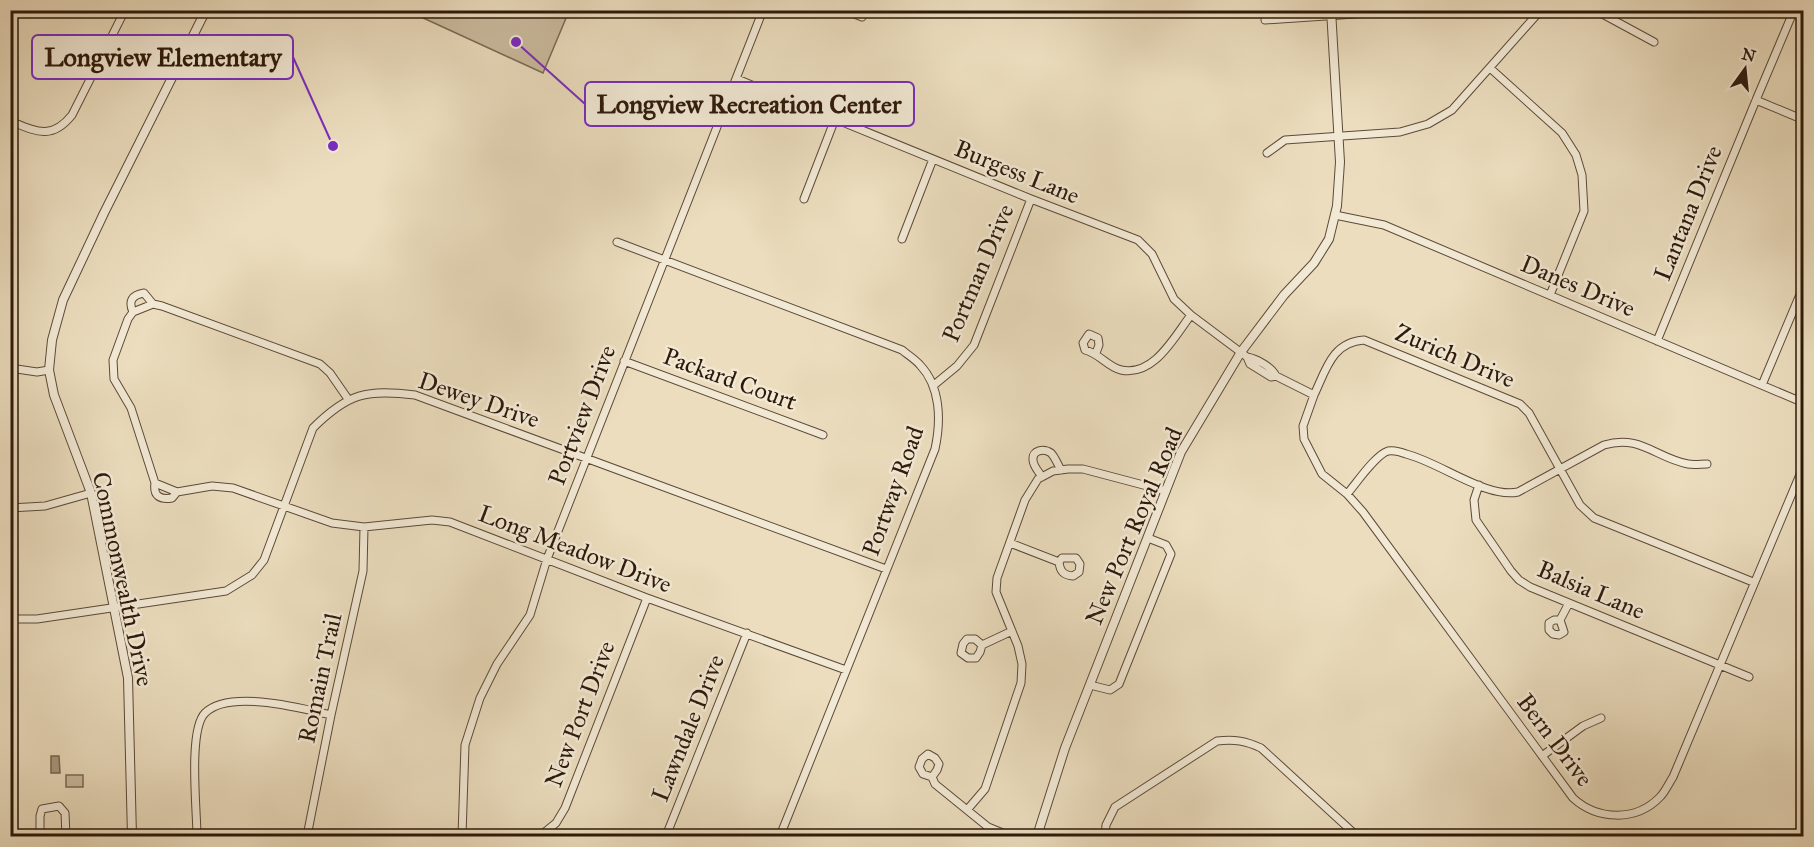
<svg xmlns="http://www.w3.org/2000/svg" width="1814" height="847" viewBox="0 0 1814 847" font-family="'IM FELL Great Primer',serif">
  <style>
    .green { fill: #cbbca0; stroke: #7c6a56; stroke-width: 1.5 }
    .water { fill: #aa9a81; stroke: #786652; stroke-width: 1.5 }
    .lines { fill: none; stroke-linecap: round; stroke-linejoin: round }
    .minor-casing { stroke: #5c4a38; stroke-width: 9 }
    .tertiary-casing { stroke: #5c4a38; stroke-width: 10 }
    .minor { stroke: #f2e9d5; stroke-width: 7 }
    .tertiary { stroke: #f2e9d5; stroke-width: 8 }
    .labels { text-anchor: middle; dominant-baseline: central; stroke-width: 5; stroke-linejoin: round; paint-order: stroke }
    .street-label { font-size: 24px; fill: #2d190b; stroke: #f2e9d5 }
    .leader { fill: none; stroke: #7b2cbf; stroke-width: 2 }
    .callout-dot { fill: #7b2cbf; stroke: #f2e9d5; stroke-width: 2 }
    .callout { fill: #f2e9d5; stroke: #7b2cbf; stroke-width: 2 }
    .callout-label { font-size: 26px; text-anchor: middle; font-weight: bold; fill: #2d190b }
  </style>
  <rect width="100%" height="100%" fill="#ebddbe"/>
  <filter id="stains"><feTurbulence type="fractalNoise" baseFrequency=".00333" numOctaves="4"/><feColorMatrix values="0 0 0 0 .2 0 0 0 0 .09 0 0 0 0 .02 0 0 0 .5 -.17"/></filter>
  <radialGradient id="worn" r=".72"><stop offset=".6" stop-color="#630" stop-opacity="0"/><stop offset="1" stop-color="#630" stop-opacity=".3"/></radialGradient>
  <path class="green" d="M 408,11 L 569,11 L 543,73 Z
    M 66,775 L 83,775 L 83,787 L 66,787 Z"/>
  <path class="water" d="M 51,756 L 59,756 L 60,773 L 51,773 Z"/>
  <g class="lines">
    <defs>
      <path id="minor" d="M 845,10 L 862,17 L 865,10
        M 1595,10 L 1654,42
        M 10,16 L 14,10
        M 1265,20 L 1385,12
        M 1490,68 L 1562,133 L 1576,155 L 1582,175 L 1584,211 L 1550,295
        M 737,79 L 1031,199 L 1138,240 L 1152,254 L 1174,299 L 1191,315 L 1247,357
        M 1756,100 L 1794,10
        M 10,121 C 37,132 52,140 72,115 L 125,10
        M 1267,153 L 1285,140 L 1400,132 L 1428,124 L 1452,110 L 1541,10
        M 804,199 L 835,119
        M 1335,215 L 1384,225 L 1804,403
        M 902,239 L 933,159
        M 617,242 L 902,350 C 908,355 915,359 920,365 C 941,387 941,421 935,449 L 780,836
        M 133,312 C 128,301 132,295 144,293 L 153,304
        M 1657,341 L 1756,100 L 1804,120
        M 1096,353 L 1099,345 L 1098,338 L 1089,334 L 1083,343 L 1085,350 C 1100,354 1108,367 1121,370 C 1154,377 1174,337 1191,315
        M 1247,357 C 1257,359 1272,367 1276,376 L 1271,377 L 1250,364 Z
        M 624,361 L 823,435
        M 10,368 L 37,372 L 49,370
        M 1276,376 L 1314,395 L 1303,426 L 1304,439 L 1322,474 L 1347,494 L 1363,512 L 1573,798 C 1597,820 1636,822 1660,797 C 1665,792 1669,783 1673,777 L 1804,465
        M 934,385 L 957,366 L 974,345 L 1031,199
        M 1762,385 L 1804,285
        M 1314,395 C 1326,370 1332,342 1364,340 L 1520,404 L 1529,413 L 1580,505 L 1594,518 L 1753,582
        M 348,399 L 330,373 L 320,364 L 162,306 L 153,304 L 133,312 L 128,319 L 113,360 L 114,379 L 131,408 L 155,483 L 177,492 L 212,486 L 233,488 L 332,523 L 364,527 L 432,520 L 450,522 L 647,598 L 846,670
        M 1042,477 C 1039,472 1033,466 1033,460 C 1032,450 1044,448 1051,453 C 1055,457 1058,465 1061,470
        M 155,483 C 153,496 160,500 172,498 L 177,492
        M 1479,485 L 1474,500 L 1476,520 L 1511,571 L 1519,580 L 1530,587 L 1749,677
        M 1347,494 C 1356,484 1375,455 1388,451 C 1394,450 1401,452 1406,454 C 1439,462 1487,499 1518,492 L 1604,445 C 1640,434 1656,458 1688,464 C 1694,465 1701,464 1707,464
        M 10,508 L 45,506 L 91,493
        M 1010,543 L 1059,562 C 1060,571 1063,575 1073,576 L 1079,572 L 1080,564 L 1076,558 L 1062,558 L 1059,562
        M 10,619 L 37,619 L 226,591 L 252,575 L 264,560 L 313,428 C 348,393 367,389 415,395 L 886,569
        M 1560,620 L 1554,620 L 1549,623 L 1549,630 L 1553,634 L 1559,635 L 1564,632 L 1560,620 L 1569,603
        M 982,645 L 975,639 L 967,639 L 963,644 L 961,653 L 968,658 L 976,658 L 980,652 L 982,645 L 1012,631
        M 1090,685 L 1110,690 L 1119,684 L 1171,554 L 1166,545 L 1148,538
        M 1542,756 L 1583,726 L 1601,718
        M 932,777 L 937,770 L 939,764 L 935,758 L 928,754 L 922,759 L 919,767 L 923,774 L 932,777 L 935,784 L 988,827 L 1010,836
        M 967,810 L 985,789 L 1021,683 L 1022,664 L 1018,646 L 996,592 L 997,578 L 1025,500 L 1038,479 L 1053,471 L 1068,469 L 1083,469 L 1166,491
        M 40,836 L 40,816 L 42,809 L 59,806 L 65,813 L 66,836
        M 197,836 C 197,811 188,730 205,713 C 229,689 301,708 331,715
        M 307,836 L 331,715 L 363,571 L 364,527
        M 462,836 L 465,745 L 480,698 L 497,664 L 530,615 L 547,559 L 763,10
        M 540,836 L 556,823 L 565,808 L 647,598
        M 666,836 L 747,633
        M 1105,836 L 1106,825 L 1115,807 L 1217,741 C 1235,739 1246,741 1261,748 L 1357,836"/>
      <path id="tertiary" d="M 132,836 L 128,678 L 91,493 L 54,395 L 49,370 L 52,340 L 63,300 L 104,213 L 206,10
        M 1037,836 L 1065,748 L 1181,452 L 1241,352 L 1284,295 L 1314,263 L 1329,239 L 1337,206 L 1340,162 L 1331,10"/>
    </defs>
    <use href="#minor" class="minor-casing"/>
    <use href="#tertiary" class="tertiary-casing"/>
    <use href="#minor" class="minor"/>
    <use href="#tertiary" class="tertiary"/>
  </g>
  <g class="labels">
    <g class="street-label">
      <text transform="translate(1017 172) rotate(22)">Burgess Lane</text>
      <text transform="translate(1688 213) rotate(-68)">Lantana Drive</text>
      <text transform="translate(978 273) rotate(-67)">Portman Drive</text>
      <text transform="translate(1578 286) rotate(23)">Danes Drive</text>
      <text transform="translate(1455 356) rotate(23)">Zurich Drive</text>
      <text transform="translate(730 379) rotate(20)">Packard Court</text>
      <text transform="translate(479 400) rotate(19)">Dewey Drive</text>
      <text transform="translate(582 415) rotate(-69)">Portview Drive</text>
      <text transform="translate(893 491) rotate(-70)">Portway Road</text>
      <text transform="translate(1134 526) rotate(-67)">New Port Royal Road</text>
      <text transform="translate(575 549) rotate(21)">Long Meadow Drive</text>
      <text transform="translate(123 579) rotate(78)">Commonwealth Drive</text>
      <text transform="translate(1591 590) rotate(23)">Balsia Lane</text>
      <text transform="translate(320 678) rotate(-78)">Romain Trail</text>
      <text transform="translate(580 714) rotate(-69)">New Port Drive</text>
      <text transform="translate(688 728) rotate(-68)">Lawndale Drive</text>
      <text transform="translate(1555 740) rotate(53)">Bern Drive</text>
    </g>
  </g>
  <path class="leader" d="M333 146L293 57M516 42L585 104"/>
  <g class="callout-dot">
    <circle cx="333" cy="146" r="6"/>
    <circle cx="516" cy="42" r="6"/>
  </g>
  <g class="callout">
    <rect x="32" y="35" width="261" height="44" rx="6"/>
    <rect x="585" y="82" width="329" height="44" rx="6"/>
  </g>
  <g class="callout-label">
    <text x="163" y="66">Longview Elementary</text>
    <text x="749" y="113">Longview Recreation Center</text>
  </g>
  <rect width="1814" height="847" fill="none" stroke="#ebddbe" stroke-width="36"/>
  <rect x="12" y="12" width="1790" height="823" fill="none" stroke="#2d190b" stroke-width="3"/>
  <rect x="18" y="18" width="1778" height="811" fill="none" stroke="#2d190b" stroke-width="1.5"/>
  <g transform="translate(1745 69) rotate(15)" stroke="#f2e9d5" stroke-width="4.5" paint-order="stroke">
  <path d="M0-4.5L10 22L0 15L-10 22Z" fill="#2d190b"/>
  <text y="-9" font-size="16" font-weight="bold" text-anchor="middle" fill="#2d190b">N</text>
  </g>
  <rect width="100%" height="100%" filter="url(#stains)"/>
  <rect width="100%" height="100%" fill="url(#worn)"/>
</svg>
